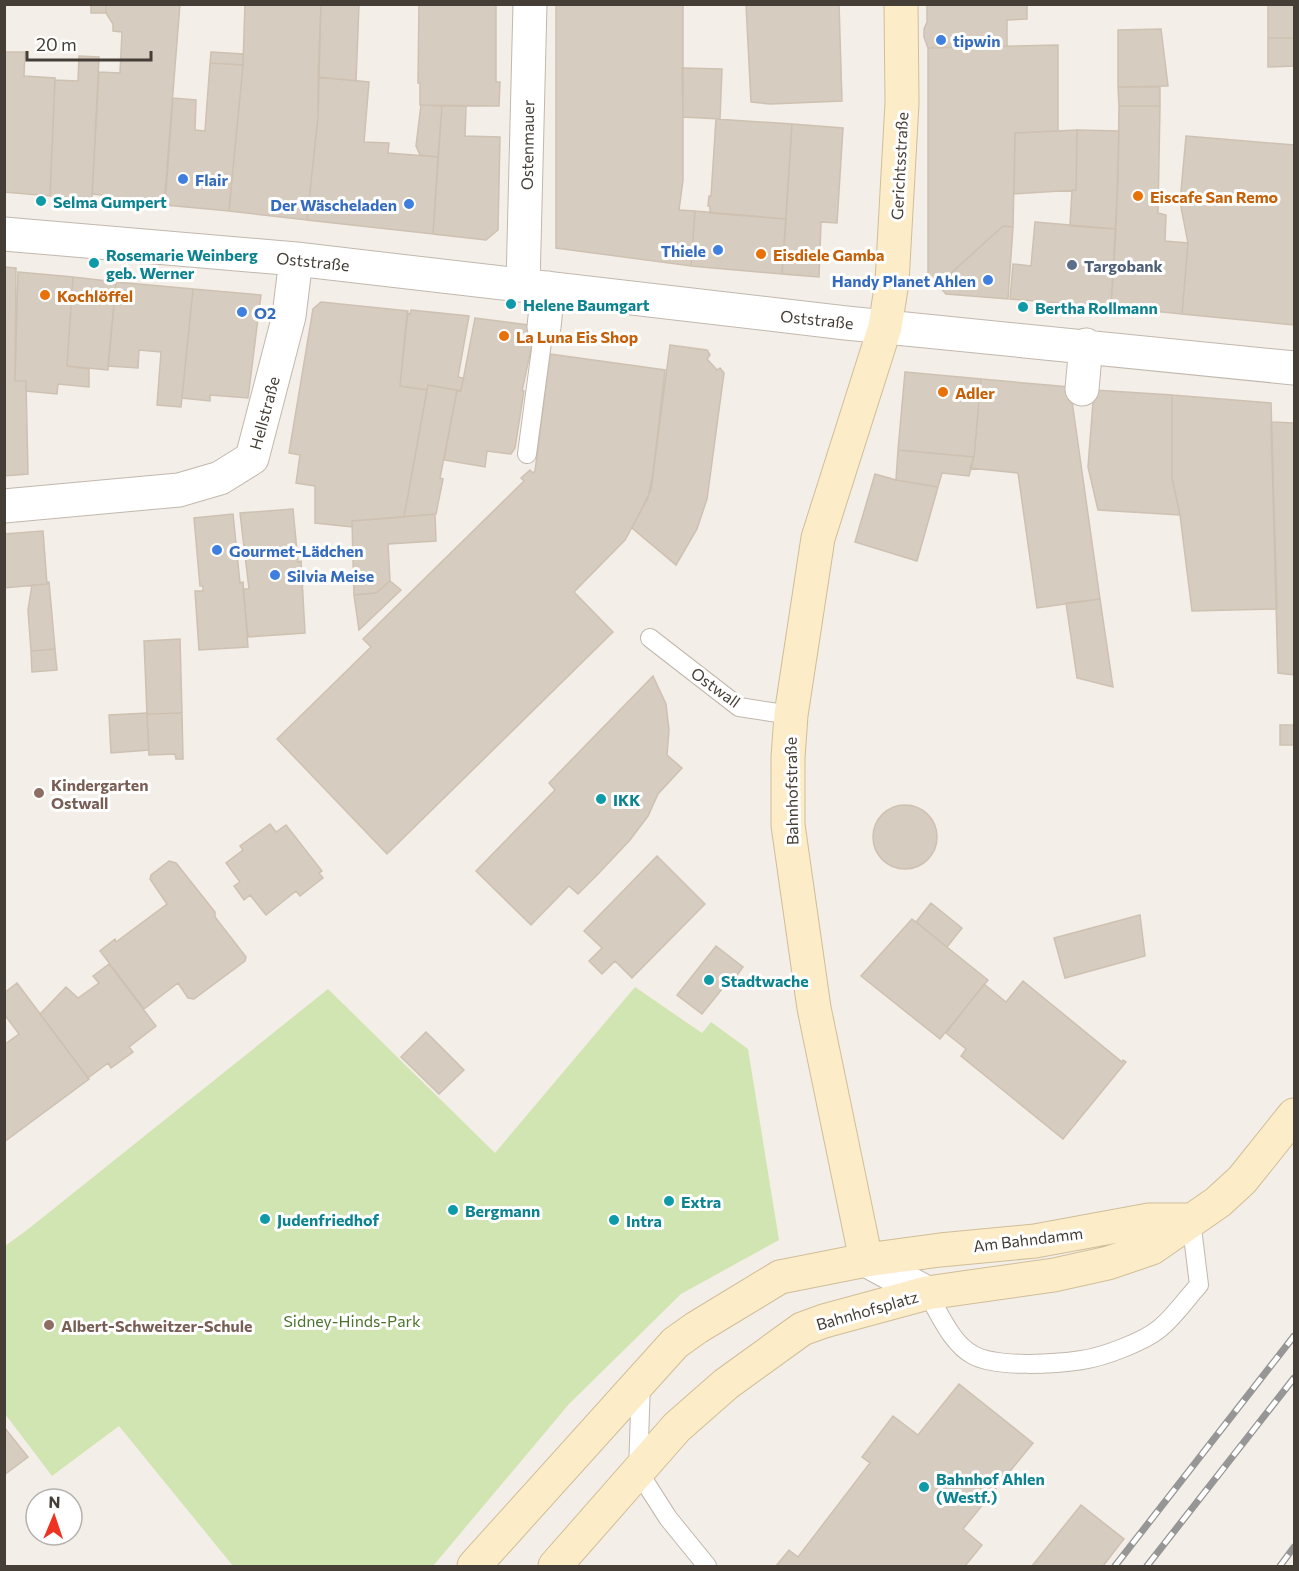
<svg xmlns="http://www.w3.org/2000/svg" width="1299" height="1571" viewBox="0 0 1299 1571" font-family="Commissioner,sans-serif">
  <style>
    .green { fill: #d1e5b2 }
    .building { fill: #d7ccc0; stroke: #cec1b1; stroke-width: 1.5 }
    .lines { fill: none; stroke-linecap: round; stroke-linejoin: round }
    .lane-casing { stroke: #c1b8ad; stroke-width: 20 }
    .street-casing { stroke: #c1b8ad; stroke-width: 35 }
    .secondary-casing { stroke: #d0be98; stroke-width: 35 }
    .lane { stroke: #fff; stroke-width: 18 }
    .street { stroke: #fff; stroke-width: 33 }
    .secondary { stroke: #fcecc8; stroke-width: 33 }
    .rail-casing { stroke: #969696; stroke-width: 7 }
    .rail { stroke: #fff; stroke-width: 4.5; stroke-dasharray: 14; stroke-linecap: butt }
    .shop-dot { fill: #3f7fe0; stroke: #fff; stroke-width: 2 }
    .food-dot { fill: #e8710a; stroke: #fff; stroke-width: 2 }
    .culture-dot { fill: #0f9aa8; stroke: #fff; stroke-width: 2 }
    .service-dot { fill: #5c6f8a; stroke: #fff; stroke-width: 2 }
    .education-dot { fill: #8d6e63; stroke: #fff; stroke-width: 2 }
    .labels { text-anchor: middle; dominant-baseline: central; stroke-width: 6; stroke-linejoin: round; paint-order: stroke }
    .shop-label { font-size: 16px; font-weight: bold; fill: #366cbe; stroke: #fff; text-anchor: start }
    .street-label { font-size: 16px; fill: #453e36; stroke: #fff }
    .food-label { font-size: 16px; font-weight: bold; fill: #c56008; stroke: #fff; text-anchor: start }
    .culture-label { font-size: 16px; font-weight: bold; fill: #0d838f; stroke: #fff; text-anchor: start }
    .service-label { font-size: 16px; font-weight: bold; fill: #4e5e75; stroke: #fff; text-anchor: start }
    .education-label { font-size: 16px; font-weight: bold; fill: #785e54; stroke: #fff; text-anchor: start }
    .park-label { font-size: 16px; fill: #4c742c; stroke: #fff }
  </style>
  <rect width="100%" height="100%" fill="#f3eee7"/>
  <path class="green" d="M 635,987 L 702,1033 L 711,1022 L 748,1049 L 779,1240 L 681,1294 L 569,1404 L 433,1566 L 233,1566 L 119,1426 L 52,1476 L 5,1414 L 5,1246 L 27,1230 L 328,989 L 495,1153 Z"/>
  <path class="building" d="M 91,4 L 106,4 L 106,13 L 91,13 Z
    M 106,4 L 180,4 L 164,205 L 101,200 L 102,195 L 92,194 L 99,72 L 120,73 L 122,32 L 113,31 L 113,24 L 106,13 Z
    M 245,4 L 321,4 L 318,117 L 307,220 L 229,211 L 243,65 Z
    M 321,4 L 359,4 L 356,81 L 318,77 Z
    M 419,4 L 496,4 L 496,82 L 500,82 L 499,106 L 420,105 L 420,83 L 418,83 Z
    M 556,4 L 683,4 L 683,180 L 679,210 L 695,211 L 691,266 L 556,248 Z
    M 746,4 L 839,4 L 842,101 L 770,104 L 751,102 Z
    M 927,4 L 1027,4 L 1027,19 L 1007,20 L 1007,46 L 928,48 L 924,37 L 924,29 L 927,22 Z
    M 1268,4 L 1294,4 L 1294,38 L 1268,38 Z
    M 1161,29 L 1168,86 L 1118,87 L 1118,30 Z
    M 1268,38 L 1294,38 L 1294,66 L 1268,67 Z
    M 1058,45 L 1058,131 L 1015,133 L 1013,227 L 1003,226 L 938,285 L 928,274 L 928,48 Z
    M 4,52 L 25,52 L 24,76 L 55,78 L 50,196 L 4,192 Z
    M 211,52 L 243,54 L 243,65 L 210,63 Z
    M 79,56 L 99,57 L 92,199 L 50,196 L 55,80 L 78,81 Z
    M 210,63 L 243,65 L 229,211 L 165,205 L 173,98 L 196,100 L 195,130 L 205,131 Z
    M 682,68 L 722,69 L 720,119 L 683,117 Z
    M 318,77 L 369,82 L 364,142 L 389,143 L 388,153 L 438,157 L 433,234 L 307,220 L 318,117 Z
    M 1118,87 L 1160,87 L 1160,106 L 1119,106 Z
    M 421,105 L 442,106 L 438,157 L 420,155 L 416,146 Z
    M 442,106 L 466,106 L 465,136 L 500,137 L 498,230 L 486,240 L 433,234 Z
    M 1119,106 L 1160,106 L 1158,213 L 1166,215 L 1165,241 L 1188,243 L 1182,314 L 1111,307 L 1118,179 Z
    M 716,119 L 792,124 L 786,219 L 710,213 L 710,206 L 708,206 L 709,196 L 711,196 Z
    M 792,124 L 843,128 L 837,223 L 821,222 L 819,277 L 782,274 Z
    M 1077,130 L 1076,190 L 1014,194 L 1015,133 Z
    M 1077,130 L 1119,131 L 1116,229 L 1070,226 L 1072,190 L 1076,190 Z
    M 1186,136 L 1294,145 L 1294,325 L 1182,314 L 1188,243 L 1180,202 Z
    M 695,211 L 786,219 L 782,274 L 691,266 Z
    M 1035,222 L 1116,229 L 1111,307 L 1010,299 L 1013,264 L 1031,266 Z
    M 1003,226 L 1013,227 L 1008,299 L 946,294 L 938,285 Z
    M 4,267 L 16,268 L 15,381 L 26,381 L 28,474 L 4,476 Z
    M 18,272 L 73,277 L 67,366 L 89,369 L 89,387 L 58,384 L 57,394 L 26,391 L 26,381 L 15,381 Z
    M 73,277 L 116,282 L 108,370 L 67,366 Z
    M 116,282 L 193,289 L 181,407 L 157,405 L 161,352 L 139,350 L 138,368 L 108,366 Z
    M 193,289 L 261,295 L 248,398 L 210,395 L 210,401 L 182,398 Z
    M 321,302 L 408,311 L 400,386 L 427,390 L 404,517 L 352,521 L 352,527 L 315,523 L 315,486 L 296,483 L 300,455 L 289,453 L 313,309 Z
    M 411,310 L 469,316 L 458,377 L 463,378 L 461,391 L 428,385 L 427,390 L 400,386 L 407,313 L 410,314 Z
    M 475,318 L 536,326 L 522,391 L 524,391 L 515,448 L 511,454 L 487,451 L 485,467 L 444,460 L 457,390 L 461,391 Z
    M 670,345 L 707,350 L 710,355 L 707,359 L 717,370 L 720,368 L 724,373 L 707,499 L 697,529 L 676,565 L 632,528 L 651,490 Z
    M 550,354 L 665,370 L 653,473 L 648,498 L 625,540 L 574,592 L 613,632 L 387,854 L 277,739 L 371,647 L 363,639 L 524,481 L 521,478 L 530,470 L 533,473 L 535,471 Z
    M 905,372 L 981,379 L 974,457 L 898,450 Z
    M 981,379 L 1070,387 L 1100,599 L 1037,608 L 1018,473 L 970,468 L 974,457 Z
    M 428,385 L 457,390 L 440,478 L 443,479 L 436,514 L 404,517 Z
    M 1094,390 L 1172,395 L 1172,478 L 1180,515 L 1098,510 L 1088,467 Z
    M 1172,395 L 1271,403 L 1277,609 L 1192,611 L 1180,515 L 1172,478 Z
    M 1271,422 L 1294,423 L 1294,675 L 1278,673 Z
    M 898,450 L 974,457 L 969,476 L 942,473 L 938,487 L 896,480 Z
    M 875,474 L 896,480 L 938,487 L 917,561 L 855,542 Z
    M 293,509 L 298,562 L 301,561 L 305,633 L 248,637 L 243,589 L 249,589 L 240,513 Z
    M 233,514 L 240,583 L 243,582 L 248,647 L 199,650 L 195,591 L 203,591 L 203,586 L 200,586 L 194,518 Z
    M 435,514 L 436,541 L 388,544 L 390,581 L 376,593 L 354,595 L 352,521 Z
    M 43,531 L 47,584 L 4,588 L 4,534 Z
    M 390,581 L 401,590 L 359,630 L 354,595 L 376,593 Z
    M 47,582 L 49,582 L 55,649 L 31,651 L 28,610 L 32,585 L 47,584 Z
    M 1100,599 L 1113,687 L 1077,678 L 1066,603 Z
    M 180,639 L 182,713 L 147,714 L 144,641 Z
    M 55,649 L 57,670 L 32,672 L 31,651 Z
    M 653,676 L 666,704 L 669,730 L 667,755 L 682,768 L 658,794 L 648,816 L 630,840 L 600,872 L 578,894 L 569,886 L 531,925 L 476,871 L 555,790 L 549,783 Z
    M 147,713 L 149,750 L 111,753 L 109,715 Z
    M 182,713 L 183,759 L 176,759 L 175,754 L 149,755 L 147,714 Z
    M 1280,725 L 1294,725 L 1294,745 L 1280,745 Z
    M873 837a32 32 0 1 1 64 0a32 32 0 1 1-64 0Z
    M 270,824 L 276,832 L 286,825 L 322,871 L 319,873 L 323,878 L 300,896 L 296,891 L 266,915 L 250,895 L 244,900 L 234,886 L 240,882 L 226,863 L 243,850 L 240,846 Z
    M 657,856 L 705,904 L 632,978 L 615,961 L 602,974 L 589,961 L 602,948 L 584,931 Z
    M 169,861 L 176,863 L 215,912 L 215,917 L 246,957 L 245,961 L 194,999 L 188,998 L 178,983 L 144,1009 L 100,951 L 115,939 L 116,942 L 167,904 L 150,879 L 151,875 Z
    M 931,903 L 962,928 L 947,947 L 916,922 Z
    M 1140,915 L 1145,956 L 1065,978 L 1054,938 Z
    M 912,919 L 988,980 L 940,1039 L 861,976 Z
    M 716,946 L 743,967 L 733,981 L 730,979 L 702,1014 L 677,995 Z
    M 109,964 L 156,1026 L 129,1047 L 133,1052 L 111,1068 L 108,1063 L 88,1078 L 40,1014 L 66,987 L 78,998 L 99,983 L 93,976 Z
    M 1023,981 L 1122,1062 L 1123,1060 L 1126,1062 L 1063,1139 L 961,1056 L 966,1049 L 946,1033 L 984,984 L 1006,1002 Z
    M 17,983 L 89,1079 L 4,1142 L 4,1045 L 19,1034 L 4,1014 L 4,993 Z
    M 426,1032 L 464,1070 L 439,1094 L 401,1057 Z
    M 959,1384 L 1033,1443 L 963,1529 L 982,1545 L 965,1566 L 776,1566 L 789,1550 L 798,1557 L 870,1463 L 862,1457 L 893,1416 L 918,1435 Z
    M 4,1427 L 28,1457 L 4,1475 Z
    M 1081,1505 L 1124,1539 L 1103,1566 L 1032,1566 Z"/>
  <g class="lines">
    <defs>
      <path id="lane" d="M 527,454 L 544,327
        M 650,638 L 739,707 L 791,715
        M 927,1293 C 940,1314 951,1343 973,1355 C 997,1368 1056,1364 1082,1360 C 1103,1357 1143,1342 1159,1329 C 1174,1317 1186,1299 1199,1285 L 1191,1220
        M 641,1382 L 638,1471 L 668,1518 L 707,1566"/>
      <path id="street" d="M 4,234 L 296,259 L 846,323 L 1294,368
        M 523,285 L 530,4
        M 544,327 L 548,288
        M 1082,389 L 1086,345
        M 4,506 L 179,490 L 220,478 L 252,458 L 289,316 L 296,259
        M 866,1260 L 927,1293"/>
      <path id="secondary" d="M 866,1260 L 814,1008 L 788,825 L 788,757 L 791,715 L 818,538 L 885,327 L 892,282 L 902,103 L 901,4
        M 474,1566 L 675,1343 L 696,1328 L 780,1277 L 866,1260 L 940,1250 L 1035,1241 L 1149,1220 L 1191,1220
        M 555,1566 L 677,1427 L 726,1384 L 802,1329 L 824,1321 L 927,1293 L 1054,1275 L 1108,1263 L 1152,1248 L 1218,1202 L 1242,1180 L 1294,1115"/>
    </defs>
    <use href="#lane" class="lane-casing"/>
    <use href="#street" class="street-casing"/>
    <use href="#secondary" class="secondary-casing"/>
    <use href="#lane" class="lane"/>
    <use href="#street" class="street"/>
    <use href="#secondary" class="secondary"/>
    <defs>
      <path id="rail" d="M 1115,1566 L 1294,1336
        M 1147,1566 L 1294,1378
        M 1280,1566 L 1294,1547"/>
    </defs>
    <use href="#rail" class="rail-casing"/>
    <use href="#rail" class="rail"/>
  </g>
  <g class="shop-dot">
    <circle cx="941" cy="40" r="6"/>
    <circle cx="183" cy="179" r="6"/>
    <circle cx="409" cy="204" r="6"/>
    <circle cx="718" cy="250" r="6"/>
    <circle cx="988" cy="280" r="6"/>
    <circle cx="242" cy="312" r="6"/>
    <circle cx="217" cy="550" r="6"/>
    <circle cx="275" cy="575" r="6"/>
  </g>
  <g class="food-dot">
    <circle cx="1138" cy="196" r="6"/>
    <circle cx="761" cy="254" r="6"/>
    <circle cx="45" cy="295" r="6"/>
    <circle cx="504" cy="336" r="6"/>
    <circle cx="943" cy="392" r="6"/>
  </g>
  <g class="culture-dot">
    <circle cx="41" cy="201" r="6"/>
    <circle cx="94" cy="263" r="6"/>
    <circle cx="511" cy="304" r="6"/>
    <circle cx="1023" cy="307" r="6"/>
    <circle cx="601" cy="799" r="6"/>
    <circle cx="709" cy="980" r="6"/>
    <circle cx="669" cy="1201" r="6"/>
    <circle cx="453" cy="1210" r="6"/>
    <circle cx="265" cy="1219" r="6"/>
    <circle cx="614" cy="1220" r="6"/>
    <circle cx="924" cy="1487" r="6"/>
  </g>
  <circle class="service-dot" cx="1072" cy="265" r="6"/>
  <g class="education-dot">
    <circle cx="39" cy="793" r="6"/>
    <circle cx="49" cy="1325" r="6"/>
  </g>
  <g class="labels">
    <g class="shop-label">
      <text x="953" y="40">tipwin</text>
      <text x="195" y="179">Flair</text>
      <text x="397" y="204" text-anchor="end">Der Wäscheladen</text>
      <text x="706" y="250" text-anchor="end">Thiele</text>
      <text x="976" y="280" text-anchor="end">Handy Planet Ahlen</text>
      <text x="254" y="312">O2</text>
      <text x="229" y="550">Gourmet-Lädchen</text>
      <text x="287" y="575">Silvia Meise</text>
    </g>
    <g class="street-label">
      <text transform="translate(527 145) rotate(-89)">Ostenmauer</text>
      <text transform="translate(899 166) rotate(-87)">Gerichtsstraße</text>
      <text transform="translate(313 261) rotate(6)">Oststraße</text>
      <text transform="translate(817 319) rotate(6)">Oststraße</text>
      <text transform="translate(264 413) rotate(-75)">Hellstraße</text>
      <text transform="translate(716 687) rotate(36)">Ostwall</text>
      <text transform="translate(791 791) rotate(-91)">Bahnhofstraße</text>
      <text transform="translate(1028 1239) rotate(-7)">Am Bahndamm</text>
      <text transform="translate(867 1310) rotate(-16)">Bahnhofsplatz</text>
    </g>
    <g class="food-label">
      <text x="1150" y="196">Eiscafe San Remo</text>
      <text x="773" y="254">Eisdiele Gamba</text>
      <text x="57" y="295">Kochlöffel</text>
      <text x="516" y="336">La Luna Eis Shop</text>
      <text x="955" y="392">Adler</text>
    </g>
    <g class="culture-label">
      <text x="53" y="201">Selma Gumpert</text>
      <text x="106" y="254">Rosemarie Weinberg<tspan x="106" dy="18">geb. Werner</tspan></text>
      <text x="523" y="304">Helene Baumgart</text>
      <text x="1035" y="307">Bertha Rollmann</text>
      <text x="613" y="799">IKK</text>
      <text x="721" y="980">Stadtwache</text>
      <text x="681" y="1201">Extra</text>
      <text x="465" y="1210">Bergmann</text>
      <text x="277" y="1219">Judenfriedhof</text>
      <text x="626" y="1220">Intra</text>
      <text x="936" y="1478">Bahnhof Ahlen<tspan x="936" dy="18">(Westf.)</tspan></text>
    </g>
    <g class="service-label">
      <text x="1084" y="265">Targobank</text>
    </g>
    <g class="education-label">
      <text x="51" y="784">Kindergarten<tspan x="51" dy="18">Ostwall</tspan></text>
      <text x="61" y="1325">Albert-Schweitzer-Schule</text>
    </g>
    <g class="park-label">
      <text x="352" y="1320">Sidney-Hinds-Park</text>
    </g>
  </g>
  <rect width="1299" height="1571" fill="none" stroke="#453e36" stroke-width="12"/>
  <g transform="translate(54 1517) rotate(2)"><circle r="28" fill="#ffffff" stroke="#b5b2af" stroke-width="1.5"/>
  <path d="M0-4.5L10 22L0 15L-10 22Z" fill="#ef3322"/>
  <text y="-9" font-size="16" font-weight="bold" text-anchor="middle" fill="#453e36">N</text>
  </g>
  <path d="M27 51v9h124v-9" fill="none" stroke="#453e36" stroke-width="3"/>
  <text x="36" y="51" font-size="18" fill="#453e36" stroke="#ffffff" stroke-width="4.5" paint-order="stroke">20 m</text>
</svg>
